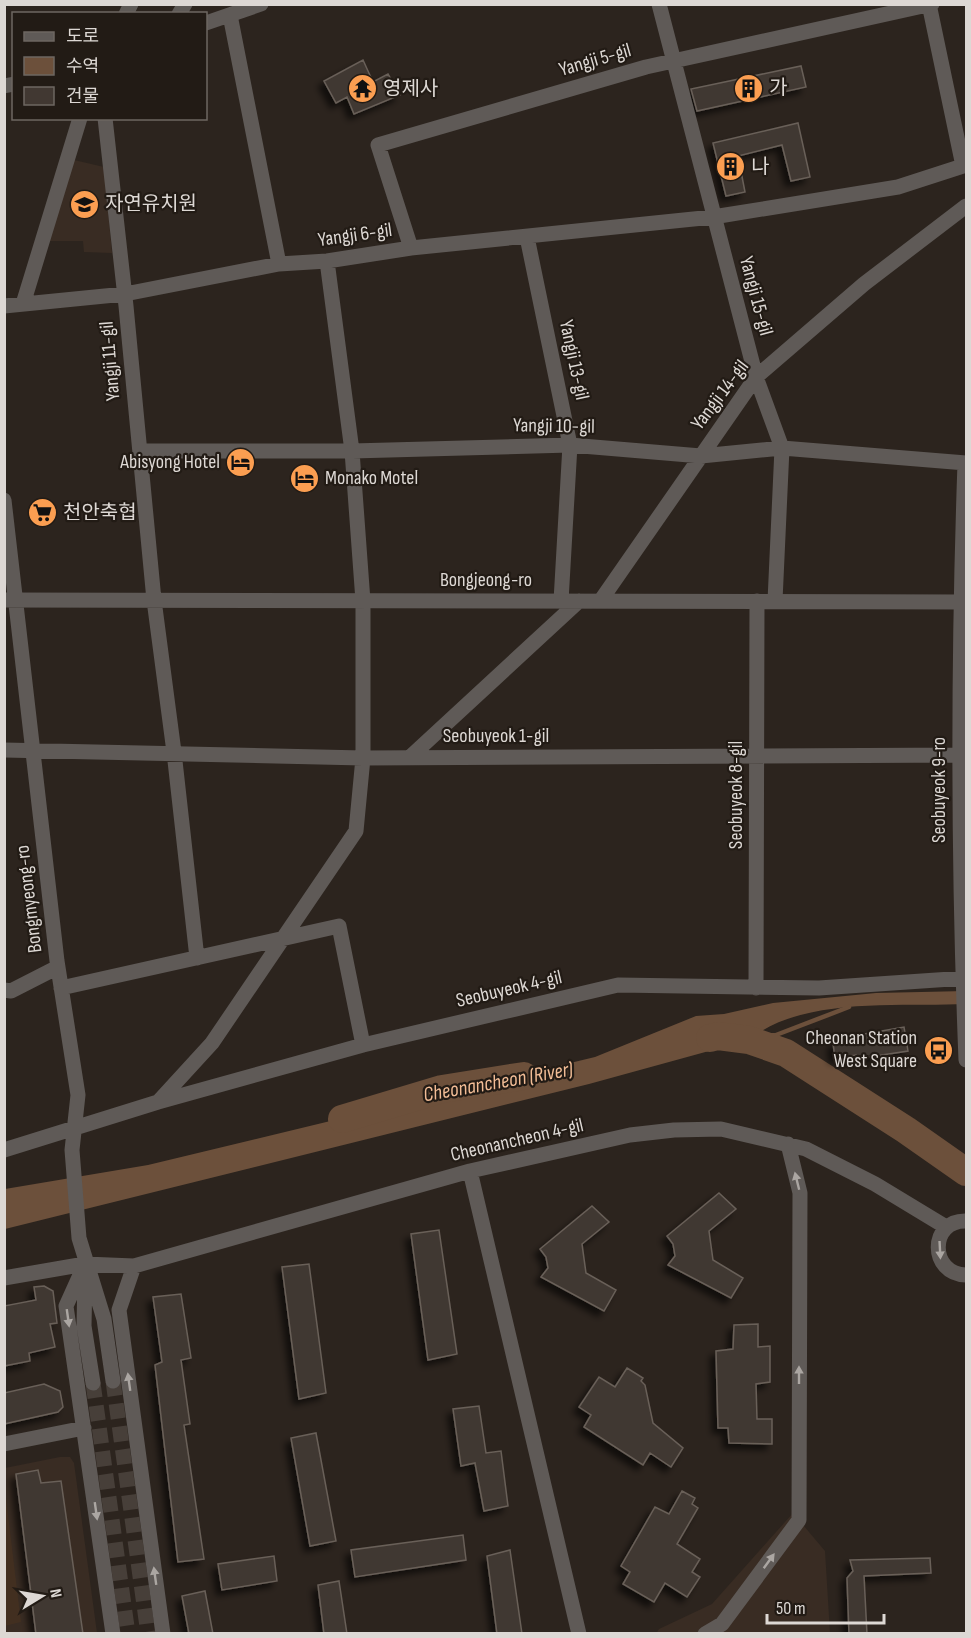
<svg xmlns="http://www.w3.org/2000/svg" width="971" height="1638" viewBox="0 0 971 1638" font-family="'Sofia Sans Condensed','Noto Sans KR',sans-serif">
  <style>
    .built { fill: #392c23 }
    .green { fill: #422f20 }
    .water { fill: #6c503b }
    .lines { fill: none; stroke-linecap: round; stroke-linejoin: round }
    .stream { stroke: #6c503b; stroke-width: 4.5 }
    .river { stroke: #6c503b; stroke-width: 28 }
    .building { fill: #413832; stroke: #696059; stroke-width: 1.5; filter: url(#shadow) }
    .minor-tunnel { stroke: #473f39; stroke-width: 15; stroke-dasharray: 15 8; stroke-linecap: butt }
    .minor { stroke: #5f5a57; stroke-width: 15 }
    .oneway { fill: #aba6a2 }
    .labels { text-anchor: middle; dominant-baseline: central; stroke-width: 4.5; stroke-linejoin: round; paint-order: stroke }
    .street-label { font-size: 20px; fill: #ddd8d4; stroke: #221b15 }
    .poi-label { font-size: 20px; fill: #ddd8d4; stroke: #221b15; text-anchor: start }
    .water-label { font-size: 21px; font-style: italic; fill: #f2bd96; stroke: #221b15 }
  </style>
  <defs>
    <filter id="shadow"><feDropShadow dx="-5.5" dy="5.5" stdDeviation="3" flood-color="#0009"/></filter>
  </defs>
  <rect width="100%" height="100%" fill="#2c241e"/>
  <path class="built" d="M 74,160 L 104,167 L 112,253 L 84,252 L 83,241 L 49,241 Z
    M 60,1457 L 70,1457 L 74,1463 L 97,1633 L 5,1634 L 5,1468 Z
    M 793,1513 L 825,1551 L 830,1633 L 656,1634 L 659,1629 L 712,1604 Z"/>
  <path class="green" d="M 5,1490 L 21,1622 L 5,1626 L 4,1626 Z"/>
  <path class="water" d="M 966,991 L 966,1004 C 902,1007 801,996 749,1040 L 589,1084 L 5,1229 L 5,1189 L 148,1165 L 595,1057 L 696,1016 L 724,1014 L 773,1003 L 876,993 Z"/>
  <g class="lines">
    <path class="stream" d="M 751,1036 L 776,1035 L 849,1007"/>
    <path class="river" d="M 710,1038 L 718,1036 L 749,1040 L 786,1053 L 906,1130 L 966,1172
      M 342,1119 L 442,1089 L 524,1076"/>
  </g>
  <path class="building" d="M 363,60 L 373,82 L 388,74 L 400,95 L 354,114 L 347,97 L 336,103 L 324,81 Z
    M 801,66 L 806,87 L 697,111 L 691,89 Z
    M 798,123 L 810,177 L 791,181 L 782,145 L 738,156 L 745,192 L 726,196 L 713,143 Z
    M 904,1027 L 908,1051 L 856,1059 L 856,1055 L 835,1058 L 833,1043 L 842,1041 L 842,1038 Z
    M 719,1193 L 736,1209 L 709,1231 L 713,1260 L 743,1278 L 731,1298 L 668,1265 L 675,1256 L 673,1244 L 667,1236 Z
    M 592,1206 L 609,1222 L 582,1244 L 586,1273 L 616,1290 L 604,1311 L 541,1277 L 548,1268 L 546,1257 L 540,1249 Z
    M 439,1230 L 457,1354 L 428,1360 L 411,1234 Z
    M 309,1264 L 326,1393 L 299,1399 L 282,1267 Z
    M 44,1286 L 53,1291 L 57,1323 L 50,1324 L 55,1347 L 29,1353 L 30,1361 L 4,1366 L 4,1306 L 36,1300 L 34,1287 Z
    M 181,1294 L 191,1358 L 181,1360 L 190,1424 L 184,1425 L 204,1559 L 178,1562 L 155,1365 L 162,1362 L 153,1297 Z
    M 758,1324 L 758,1347 L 770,1346 L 770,1382 L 756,1384 L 757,1419 L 772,1419 L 772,1444 L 729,1443 L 728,1428 L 718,1428 L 716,1351 L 733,1349 L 734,1325 Z
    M 627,1368 L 643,1378 L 641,1381 L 645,1385 L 653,1423 L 683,1448 L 671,1467 L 650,1453 L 643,1465 L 584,1427 L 591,1415 L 579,1407 L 599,1377 L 615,1387 Z
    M 44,1384 L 60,1391 L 63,1407 L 58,1412 L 4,1424 L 4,1393 Z
    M 479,1406 L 486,1453 L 501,1451 L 508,1506 L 484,1511 L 475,1463 L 461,1466 L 453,1409 Z
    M 316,1433 L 336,1541 L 310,1546 L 291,1438 Z
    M 38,1470 L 41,1483 L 61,1481 L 83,1634 L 36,1634 L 16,1474 Z
    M 682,1491 L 695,1498 L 692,1504 L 698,1508 L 677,1544 L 700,1559 L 692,1572 L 700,1577 L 687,1597 L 665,1583 L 654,1602 L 623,1584 L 630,1572 L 621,1566 L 655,1507 L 669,1514 Z
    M 463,1535 L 466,1560 L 355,1577 L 351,1550 Z
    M 510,1550 L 522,1634 L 497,1634 L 487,1556 Z
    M 274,1556 L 277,1581 L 222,1590 L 218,1564 Z
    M 930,1558 L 931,1573 L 864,1576 L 867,1634 L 849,1634 L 847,1578 L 853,1571 L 850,1560 Z
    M 339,1581 L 347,1634 L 324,1634 L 318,1585 Z
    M 205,1591 L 213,1634 L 189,1634 L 182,1596 Z"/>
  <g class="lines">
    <path class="minor-tunnel" d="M 113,1381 L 148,1634
      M 93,1383 L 128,1634"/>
    <path class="minor" d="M 659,4 L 756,377 L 782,448 L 775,601
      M 929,4 L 963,166
      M 126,14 L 131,4
      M 179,14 L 185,4
      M 230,15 L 279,264
      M 206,23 L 261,4
      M 4,86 L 14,84
      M 105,118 L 126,306 L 154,600 L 174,752 L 197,958
      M 527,237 L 570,445 L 561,601
      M 411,248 L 378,145 L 646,67 L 932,4
      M 23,304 L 80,118
      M 4,306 L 125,294 L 279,264 L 327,261 L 411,248 L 713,217 L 898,187 L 966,165
      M 140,451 L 352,451 L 570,445 L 701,456 L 782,448 L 966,463
      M 965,463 C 958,662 958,861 966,1060
      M 4,500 L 57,961 L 78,1095 L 72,1150 L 79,1238 L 104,1319 L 113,1381
      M 4,600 L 966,602
      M 601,600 L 756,377 L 864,284 L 966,206
      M 4,750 L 363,758 L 966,755
      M 409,758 L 579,601
      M 61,988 L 339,926 L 363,1045
      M 756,988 L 757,601
      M 4,990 L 11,991 L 58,967
      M 158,1102 L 212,1043 L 356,831 L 363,758 L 363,601 L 352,451 L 327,261
      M 4,1150 L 158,1102 L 363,1045 L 618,985 L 819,988 L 966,978
      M 470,1171 L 579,1634
      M 966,1221 C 929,1220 929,1274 966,1275
      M 85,1264 L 66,1306 L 113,1634
      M 134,1266 L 119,1310 L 163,1634
      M 85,1276 L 84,1326 L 93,1383
      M 4,1278 L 85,1264 L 134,1266 L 470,1171 L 630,1135 L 674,1130 L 721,1129 L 806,1149 L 875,1184 L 946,1227
      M 4,1444 L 84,1428
      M 705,1634 L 722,1624 L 799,1520 L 800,1193 L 788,1144"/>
  </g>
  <defs><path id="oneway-solid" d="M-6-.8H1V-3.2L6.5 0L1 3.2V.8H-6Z" transform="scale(1.5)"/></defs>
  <g class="oneway">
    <use href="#oneway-solid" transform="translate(797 1181) rotate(-104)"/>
    <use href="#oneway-solid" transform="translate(940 1250) rotate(87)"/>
    <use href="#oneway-solid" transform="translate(68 1318) rotate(82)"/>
    <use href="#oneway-solid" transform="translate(799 1375) rotate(-90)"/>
    <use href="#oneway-solid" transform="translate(129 1382) rotate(-98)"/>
    <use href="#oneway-solid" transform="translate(96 1511) rotate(82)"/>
    <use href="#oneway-solid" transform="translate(769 1561) rotate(-54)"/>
    <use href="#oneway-solid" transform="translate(155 1576) rotate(-98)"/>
  </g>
  <defs>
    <symbol id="building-disc" viewBox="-11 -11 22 22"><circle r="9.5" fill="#fb9e51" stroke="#221b15"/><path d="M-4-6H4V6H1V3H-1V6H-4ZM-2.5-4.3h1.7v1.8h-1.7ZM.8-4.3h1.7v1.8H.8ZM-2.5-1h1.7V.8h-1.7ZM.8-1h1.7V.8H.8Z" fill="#111"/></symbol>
    <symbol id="temple-disc" viewBox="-11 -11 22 22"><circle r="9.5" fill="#fb9e51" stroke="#221b15"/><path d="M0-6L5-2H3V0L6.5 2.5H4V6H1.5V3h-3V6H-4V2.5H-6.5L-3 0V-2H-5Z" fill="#111"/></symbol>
    <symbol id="school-disc" viewBox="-11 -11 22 22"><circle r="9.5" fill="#fb9e51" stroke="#221b15"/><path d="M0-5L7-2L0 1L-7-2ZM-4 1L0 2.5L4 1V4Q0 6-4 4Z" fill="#111"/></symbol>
    <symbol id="hotel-disc" viewBox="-11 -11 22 22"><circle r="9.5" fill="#fb9e51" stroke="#221b15"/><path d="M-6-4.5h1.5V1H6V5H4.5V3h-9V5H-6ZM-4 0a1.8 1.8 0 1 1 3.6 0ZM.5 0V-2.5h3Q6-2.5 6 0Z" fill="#111"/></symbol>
    <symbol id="supermarket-disc" viewBox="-11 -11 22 22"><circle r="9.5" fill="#fb9e51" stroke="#221b15"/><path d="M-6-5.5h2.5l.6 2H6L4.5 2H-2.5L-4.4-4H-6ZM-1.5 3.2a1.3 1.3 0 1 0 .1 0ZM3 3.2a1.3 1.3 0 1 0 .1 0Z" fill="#111"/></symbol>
    <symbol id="bus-disc" viewBox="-11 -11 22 22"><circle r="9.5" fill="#fb9e51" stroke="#221b15"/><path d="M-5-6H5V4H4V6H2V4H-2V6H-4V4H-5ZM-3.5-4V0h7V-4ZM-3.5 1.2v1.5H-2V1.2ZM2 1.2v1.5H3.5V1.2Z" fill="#111"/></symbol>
  </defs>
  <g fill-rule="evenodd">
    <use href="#building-disc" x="732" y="72" width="33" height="33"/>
    <use href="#temple-disc" x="346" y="72" width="33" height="33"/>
    <use href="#building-disc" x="714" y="150" width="33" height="33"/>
    <use href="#school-disc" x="68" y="188" width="33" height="33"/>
    <use href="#hotel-disc" x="224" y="446" width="33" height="33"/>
    <use href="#hotel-disc" x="288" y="462" width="33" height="33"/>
    <use href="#supermarket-disc" x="26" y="496" width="33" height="33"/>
    <use href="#bus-disc" x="922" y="1034" width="33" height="33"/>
  </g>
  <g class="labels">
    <g class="street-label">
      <text transform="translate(595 60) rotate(-16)">Yangji 5-gil</text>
      <text transform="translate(355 235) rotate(-8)">Yangji 6-gil</text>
      <text transform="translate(756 296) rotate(75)">Yangji 15-gil</text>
      <text transform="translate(574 360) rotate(78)">Yangji 13-gil</text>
      <text transform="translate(110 361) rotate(-95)">Yangji 11-gil</text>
      <text transform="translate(720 395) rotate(-53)">Yangji 14-gil</text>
      <text transform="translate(554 426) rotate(1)">Yangji 10-gil</text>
      <text x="486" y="580">Bongjeong-ro</text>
      <text x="496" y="736">Seobuyeok 1-gil</text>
      <text transform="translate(939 790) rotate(-90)">Seobuyeok 9-ro</text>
      <text transform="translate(736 795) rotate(-90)">Seobuyeok 8-gil</text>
      <text transform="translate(29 899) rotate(-97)">Bongmyeong-ro</text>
      <text transform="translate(509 989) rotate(-13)">Seobuyeok 4-gil</text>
      <text transform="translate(517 1140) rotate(-13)">Cheonancheon 4-gil</text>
    </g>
    <g class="poi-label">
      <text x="769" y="88">가</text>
      <text x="383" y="89">영제사</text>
      <text x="751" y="167">나</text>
      <text x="105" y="204">자연유치원</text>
      <text x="220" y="462" text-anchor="end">Abisyong Hotel</text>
      <text x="325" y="478">Monako Motel</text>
      <text x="63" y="513">천안축협</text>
      <text x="917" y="1038" text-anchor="end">Cheonan Station<tspan x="917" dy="23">West Square</tspan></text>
    </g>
    <g class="water-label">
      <text transform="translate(498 1082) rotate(-10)">Cheonancheon (River)</text>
    </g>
  </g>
  <rect width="971" height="1638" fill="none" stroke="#ddd8d4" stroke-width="12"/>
  <rect x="12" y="12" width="195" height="108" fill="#221b15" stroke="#6d6761" stroke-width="1.5"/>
  <rect x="24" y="32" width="30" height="9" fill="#5f5a57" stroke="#6d6761" stroke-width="1.5"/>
  <text x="66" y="42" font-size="18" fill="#ddd8d4">도로</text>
  <rect x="24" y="57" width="30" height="18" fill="#6c503b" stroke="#6d6761" stroke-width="1.5"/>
  <text x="66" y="72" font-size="18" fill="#ddd8d4">수역</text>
  <rect x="24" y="87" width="30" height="18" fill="#413832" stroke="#6d6761" stroke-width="1.5"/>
  <text x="66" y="102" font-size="18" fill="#ddd8d4">건물</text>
  <g transform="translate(42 1596) rotate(79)" stroke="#221b15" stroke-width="4.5" paint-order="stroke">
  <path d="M0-4.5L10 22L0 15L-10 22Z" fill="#ddd8d4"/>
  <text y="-9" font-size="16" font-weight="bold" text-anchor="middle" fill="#ddd8d4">N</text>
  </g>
  <path d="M767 1614v9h117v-9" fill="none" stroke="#ddd8d4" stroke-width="3"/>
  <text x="776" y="1614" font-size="18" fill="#ddd8d4" stroke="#221b15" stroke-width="4.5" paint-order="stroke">50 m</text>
</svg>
